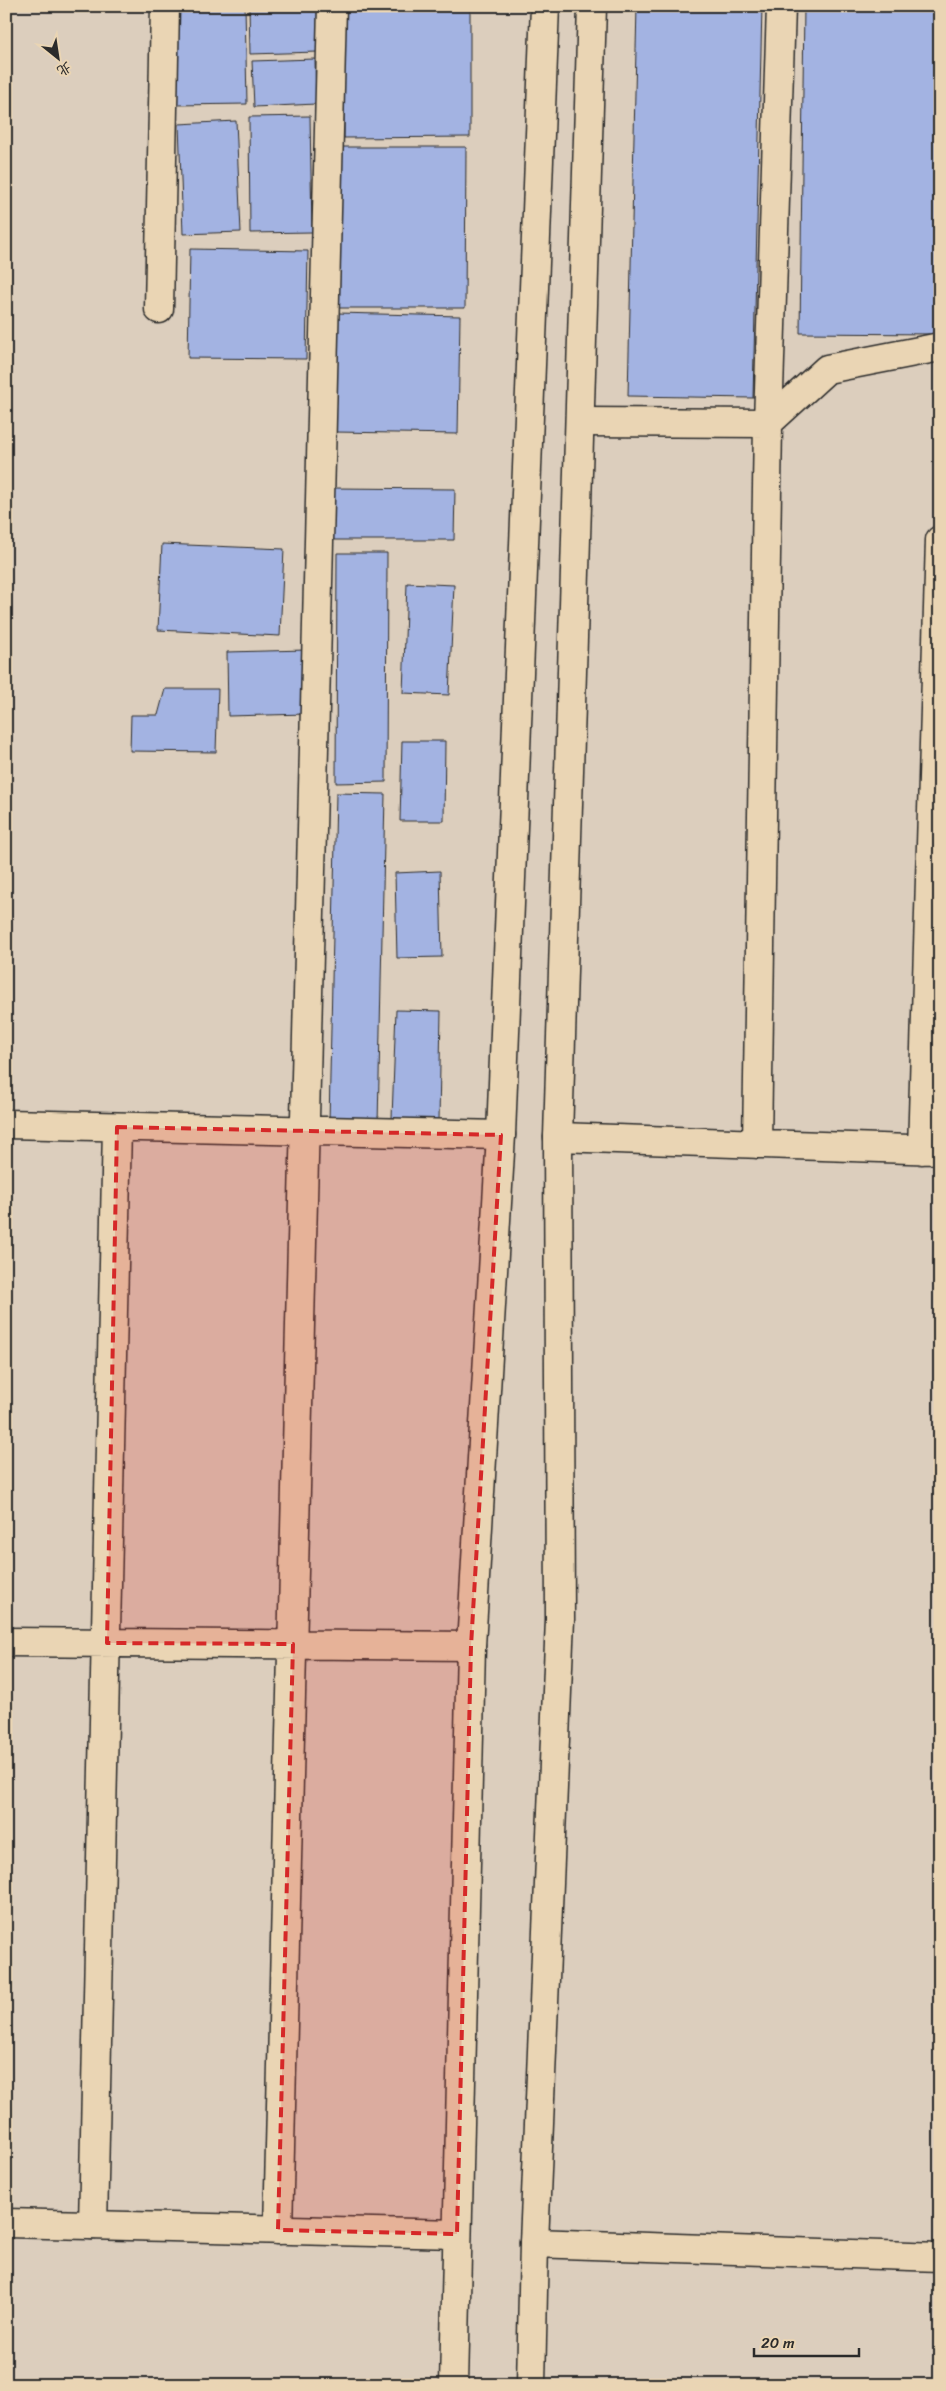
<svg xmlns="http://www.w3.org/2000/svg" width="946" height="2391" viewBox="0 0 946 2391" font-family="Sriracha,'LXGW WenKai TC',sans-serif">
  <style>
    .building { fill: #a3b3e2; stroke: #2b2b2b }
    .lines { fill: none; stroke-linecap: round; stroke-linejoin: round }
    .street-casing { stroke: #2b2b2b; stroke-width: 31 }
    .secondary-casing { stroke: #2b2b2b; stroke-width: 31 }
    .street { stroke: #ead5b4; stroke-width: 28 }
    .secondary { stroke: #ead5b4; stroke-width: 28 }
    .marked { fill: #d62828; fill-opacity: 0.2; stroke: #d62828; stroke-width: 4; stroke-dasharray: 10 6; stroke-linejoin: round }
  </style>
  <rect width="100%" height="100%" fill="#dccebd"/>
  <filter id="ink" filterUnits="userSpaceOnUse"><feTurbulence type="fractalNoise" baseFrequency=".02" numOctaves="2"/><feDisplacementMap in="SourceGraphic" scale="10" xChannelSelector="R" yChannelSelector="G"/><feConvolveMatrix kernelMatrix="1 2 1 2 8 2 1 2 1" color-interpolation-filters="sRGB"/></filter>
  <g filter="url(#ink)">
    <path class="building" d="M 175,6 L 245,6 L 247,104 L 176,105 Z
      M 249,6 L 317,6 L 318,52 L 250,54 Z
      M 344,6 L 470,6 L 470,137 L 344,138 Z
      M 637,6 L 762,6 L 753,398 L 628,396 Z
      M 804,6 L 939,6 L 936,334 L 800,333 Z
      M 315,59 L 316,104 L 254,107 L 252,61 Z
      M 310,116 L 312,232 L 250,233 L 249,117 Z
      M 236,121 L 241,232 L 183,234 L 179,124 Z
      M 340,147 L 466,147 L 465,308 L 339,308 Z
      M 190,249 L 308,251 L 306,359 L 188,358 Z
      M 337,313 L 460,316 L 458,434 L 335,432 Z
      M 333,488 L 455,489 L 454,540 L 333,540 Z
      M 162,544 L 284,549 L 280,636 L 158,630 Z
      M 337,553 L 387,553 L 386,782 L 336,783 Z
      M 407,583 L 454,585 L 449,695 L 403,693 Z
      M 306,650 L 307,714 L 228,716 L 227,652 Z
      M 165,689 L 218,689 L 216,752 L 130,751 L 131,715 L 158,715 Z
      M 402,741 L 445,741 L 444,821 L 400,821 Z
      M 336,793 L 385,794 L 378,1124 L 329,1123 Z
      M 440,871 L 442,957 L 397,958 L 395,873 Z
      M 396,1010 L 441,1011 L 439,1120 L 392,1118 Z"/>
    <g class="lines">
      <defs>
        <path id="street" d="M 159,309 L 165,6
          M 580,422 L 768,423 L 827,369 L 940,347
          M 6,1124 L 501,1135
          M 558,1137 L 939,1150
          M 757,1144 L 768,423 L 781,6
          M 922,1150 L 940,540
          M 6,1642 L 471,1646
          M 93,2225 L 117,1127
          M 278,2230 L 332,6
          M 534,2243 L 940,2257"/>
        <path id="secondary" d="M 6,2223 L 457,2234
          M 454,2385 L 471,1646 L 501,1135 L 545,6
          M 531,2385 L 534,2243 L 560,1619 L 558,1137 L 592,6"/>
      </defs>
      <use href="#street" class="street-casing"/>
      <use href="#secondary" class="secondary-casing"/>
      <use href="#street" class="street"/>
      <use href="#secondary" class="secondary"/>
    </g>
  </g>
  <path class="marked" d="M 117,1127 L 501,1135 L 471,1646 L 457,2234 L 278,2230 L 293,1644 L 107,1643 Z"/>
  <rect width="946" height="2391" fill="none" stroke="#ead5b4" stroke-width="25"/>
  <rect x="12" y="12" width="921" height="2366" fill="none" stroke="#2b2b2b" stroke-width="2" filter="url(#ink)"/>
  <g transform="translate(58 58) rotate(150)" stroke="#ead5b4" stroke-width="4" paint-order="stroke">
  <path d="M0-4L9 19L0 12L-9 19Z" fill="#2b2b2b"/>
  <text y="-8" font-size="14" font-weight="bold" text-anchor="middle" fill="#2b2b2b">北</text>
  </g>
  <path d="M754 2348v8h105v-8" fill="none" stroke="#2b2b2b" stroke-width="2.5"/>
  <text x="761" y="2348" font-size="15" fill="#2b2b2b" stroke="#ead5b4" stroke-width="4" paint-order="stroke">20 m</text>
</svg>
